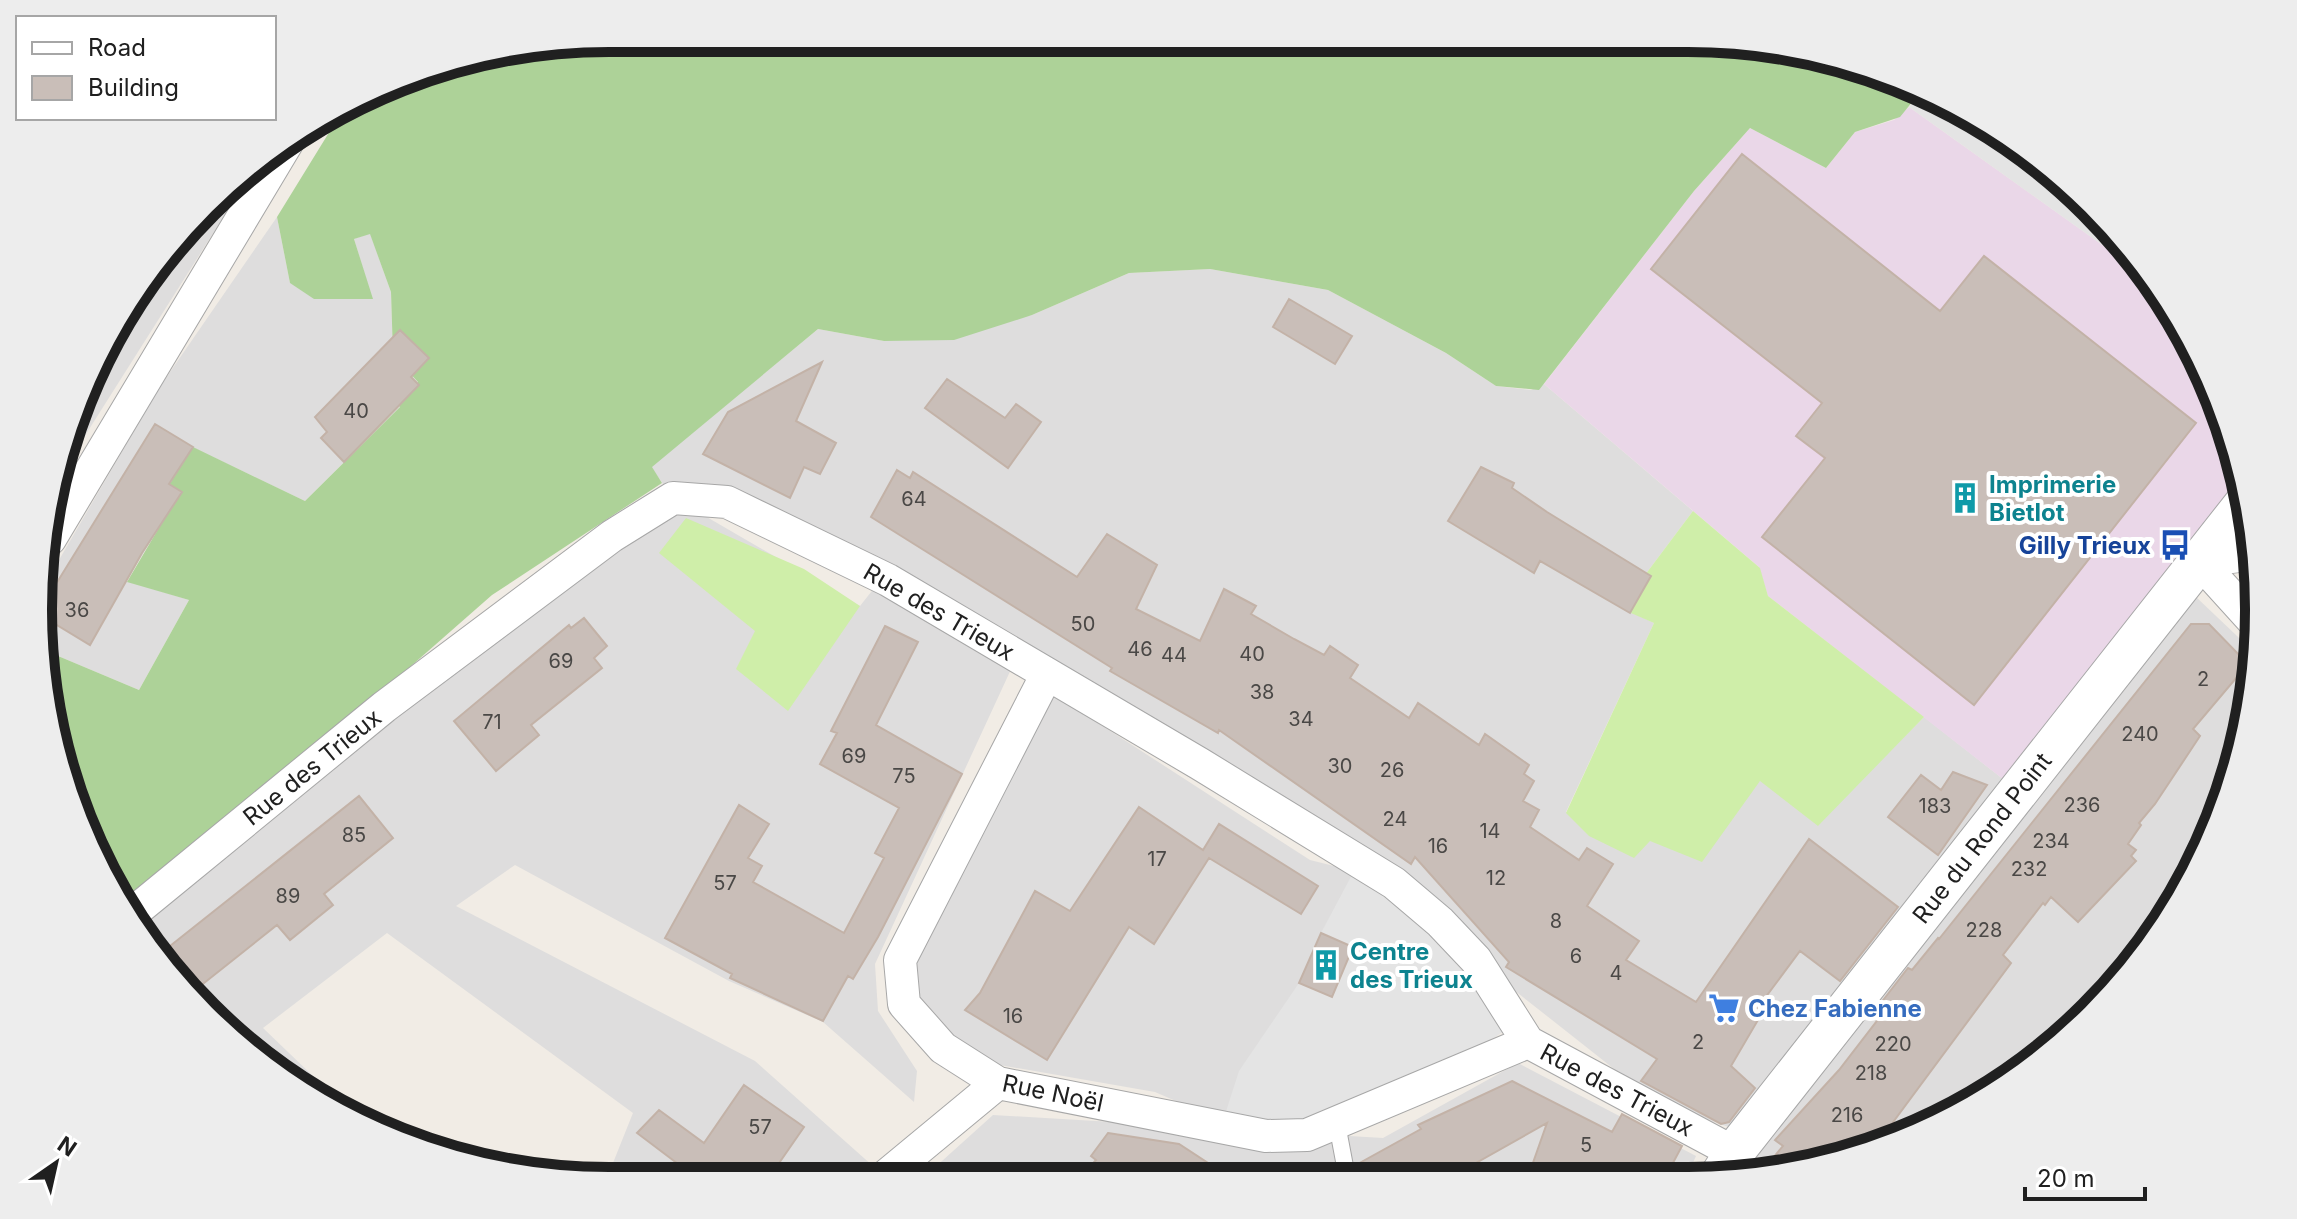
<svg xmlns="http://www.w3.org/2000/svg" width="2297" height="1219" viewBox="0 0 2297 1219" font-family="Inter,sans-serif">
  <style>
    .residential { fill: #dedddd }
    .industrial { fill: #ead7e8 }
    .grass { fill: #cfeea9 }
    .forest { fill: #add298 }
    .parking { fill: #e4e4e4 }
    .building { fill: #c9beb8; stroke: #c3b2a7; stroke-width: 2 }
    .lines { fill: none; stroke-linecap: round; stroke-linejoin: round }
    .service-casing { stroke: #a7a7a7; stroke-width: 18 }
    .minor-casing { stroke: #a7a7a7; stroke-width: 34 }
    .tertiary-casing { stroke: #a7a7a7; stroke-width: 42 }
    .service { stroke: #fff; stroke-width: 16 }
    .minor { stroke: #fff; stroke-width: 32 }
    .tertiary { stroke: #fff; stroke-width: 40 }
    .labels { text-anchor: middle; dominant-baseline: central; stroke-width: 8; stroke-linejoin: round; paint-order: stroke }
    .number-label { font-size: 20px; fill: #4a4846 }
    .culture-label { font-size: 24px; font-weight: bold; fill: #0d838f; stroke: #fff; text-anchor: start }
    .transit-label { font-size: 24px; font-weight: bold; fill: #164399; stroke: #fff; text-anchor: end }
    .street-label { font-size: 24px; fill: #202020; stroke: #fff }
    .shop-label { font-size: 24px; font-weight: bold; fill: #366cbe; stroke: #fff; text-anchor: start }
    .rim { fill: none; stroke: #202020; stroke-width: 10 }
  </style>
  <rect width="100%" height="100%" fill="#f1ece5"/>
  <path class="residential" d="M 262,156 L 55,483 L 57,462 L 134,292 Z
    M 277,217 L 290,283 L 372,298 L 354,239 L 370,233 L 391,292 L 393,355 L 418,382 L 397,402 L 401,406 L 305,501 L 192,447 L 180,492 L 127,581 L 189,600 L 139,690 L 39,648 L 45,584 L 159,388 Z
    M 1210,269 L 1328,290 L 1446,353 L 1496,386 L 1531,390 L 1544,384 L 1693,511 L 1645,575 L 1625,609 L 1654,623 L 1566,812 L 1650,841 L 1760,781 L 1895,746 L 1924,717 L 2008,783 L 1750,1133 L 1719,1124 L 1642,1091 L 1476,960 L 1415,886 L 909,583 L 673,498 L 651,467 L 818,329 L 884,341 L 1032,315 L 1129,273 Z
    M 693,509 L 860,606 L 875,587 L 1013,665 L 875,964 L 878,1011 L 917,1071 L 914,1102 L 823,1022 L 729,981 L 515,865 L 456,906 L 755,1061 L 874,1167 L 857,1179 L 623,1180 L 611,1168 L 633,1113 L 387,933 L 263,1028 L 364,1125 L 261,1063 L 180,987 L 143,928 L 294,781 L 631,524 Z
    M 2195,596 L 2257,655 L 2239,758 L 2200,863 L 2117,987 L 2005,1084 L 1906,1138 L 1763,1176 L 1734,1176 Z
    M 1050,692 L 1310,860 L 1354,871 L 1497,993 L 1215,1118 L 1155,1092 L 977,1061 L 891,993 Z
    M 1518,1063 L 1696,1156 L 1687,1176 L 922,1179 L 993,1115 L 1383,1138 Z"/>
  <path class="industrial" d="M 1909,107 L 2150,279 L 2183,324 L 2229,426 L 2242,484 L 2008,783 L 1768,596 L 1759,567 L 1544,384 L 1694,191 L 1750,128 L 1826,168 L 1855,132 L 1894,120 Z"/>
  <path class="grass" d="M 1693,511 L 1760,568 L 1768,596 L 1924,717 L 1818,826 L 1760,781 L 1702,862 L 1650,841 L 1634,858 L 1589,836 L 1566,813 L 1654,623 L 1624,610 L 1645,575 Z
    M 686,518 L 804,569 L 860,606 L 788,711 L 736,669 L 755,631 L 659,553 Z"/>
  <path class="forest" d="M 610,38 L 1724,39 L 1835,57 L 1922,90 L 1900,117 L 1855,132 L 1826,168 L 1750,128 L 1694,191 L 1539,390 L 1496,386 L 1446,353 L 1328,290 L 1210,269 L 1129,273 L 1032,315 L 954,340 L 884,341 L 818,329 L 652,467 L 662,483 L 492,595 L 133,910 L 82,829 L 39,648 L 139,690 L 189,600 L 127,582 L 180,492 L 169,485 L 193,447 L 305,501 L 400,407 L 396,403 L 418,382 L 393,355 L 391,292 L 370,234 L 354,239 L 373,299 L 314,299 L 290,283 L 277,217 L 341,113 L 425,68 Z"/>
  <path class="parking" d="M 1922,90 L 1941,97 L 2036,156 L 2117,233 L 2150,279 L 1909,107 Z
    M 1354,871 L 1440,922 L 1504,1031 L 1422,1087 L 1298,1126 L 1221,1127 L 1239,1071 L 1299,983 L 1332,996 L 1353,948 L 1321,933 Z"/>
  <path class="building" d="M 1742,154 L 1940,311 L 1984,256 L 2196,423 L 1974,705 L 1762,537 L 1825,458 L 1796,436 L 1822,403 L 1651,269 Z
    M 1289,299 L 1352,336 L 1335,364 L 1273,327 Z
    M 400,330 L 429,358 L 411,377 L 419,385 L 344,462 L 321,438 L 327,432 L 315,417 Z
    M 822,362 L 796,421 L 836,443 L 820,474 L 804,467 L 790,498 L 703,454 L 728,412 Z
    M 947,379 L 1005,418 L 1016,404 L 1041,422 L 1008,468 L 925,408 Z
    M 155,424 L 193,447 L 169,484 L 182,492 L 142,553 L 90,645 L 42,616 L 43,605 Z
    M 1481,467 L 1514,483 L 1512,488 L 1547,512 L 1651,576 L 1630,613 L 1540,561 L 1534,573 L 1448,521 Z
    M 897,470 L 910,478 L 913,472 L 1077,577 L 1107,534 L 1157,565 L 1136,609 L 1200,641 L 1224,589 L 1256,606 L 1251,614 L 1294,639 L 1324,655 L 1330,646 L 1358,665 L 1350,678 L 1409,718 L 1418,703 L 1479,745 L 1485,734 L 1529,765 L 1524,774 L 1534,781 L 1523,801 L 1539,810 L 1530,827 L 1579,860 L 1587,848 L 1613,864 L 1587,906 L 1639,941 L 1626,960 L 1696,1002 L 1809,839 L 1898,907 L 1840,981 L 1800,951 L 1750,1018 L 1758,1020 L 1731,1066 L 1755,1088 L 1729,1122 L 1721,1124 L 1641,1081 L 1657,1059 L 1506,967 L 1509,962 L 1415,857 L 1411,864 L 1219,730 L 1218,733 L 1110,671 L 1112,668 L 871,517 Z
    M 584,618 L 607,646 L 594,658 L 602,668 L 531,725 L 539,735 L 496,771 L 454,721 L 569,625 L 571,628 Z
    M 2191,624 L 2209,624 L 2248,664 L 2193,729 L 2200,736 L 2155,804 L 2139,823 L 2141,825 L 2128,844 L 2136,850 L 2131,856 L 2136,861 L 2078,922 L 2051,897 L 2045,905 L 2043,903 L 2003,955 L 2011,963 L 1888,1129 L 1903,1138 L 1758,1176 L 1783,1146 L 1775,1140 L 1839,1070 L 1883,1013 L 1877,1008 L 1908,968 L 1912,970 L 1938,938 L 1939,939 Z
    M 885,626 L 918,642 L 876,725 L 962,774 L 878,937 L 853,979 L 848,976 L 823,1021 L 730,978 L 732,974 L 665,938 L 739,805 L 769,824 L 748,858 L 762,866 L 753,882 L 844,933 L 884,858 L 875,853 L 899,808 L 820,764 L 837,733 L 831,731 Z
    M 1953,772 L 1987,785 L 1938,855 L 1888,817 L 1921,775 L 1941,790 Z
    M 359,796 L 393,838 L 324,894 L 333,905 L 290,940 L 277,925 L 189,995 L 180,987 L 160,954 Z
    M 1139,807 L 1203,850 L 1219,824 L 1318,886 L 1301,914 L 1209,858 L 1154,944 L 1129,927 L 1047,1060 L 965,1010 L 980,993 L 1035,891 L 1070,911 Z
    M 1321,933 L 1353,947 L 1332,997 L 1299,983 Z
    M 1512,1081 L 1612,1132 L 1622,1114 L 1682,1146 L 1666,1176 L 1528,1177 L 1547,1123 L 1451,1177 L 1358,1177 L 1356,1165 L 1421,1129 L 1418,1125 Z
    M 744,1085 L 804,1127 L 768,1179 L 679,1179 L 686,1170 L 637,1133 L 659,1110 L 704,1143 Z
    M 1108,1133 L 1179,1144 L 1231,1178 L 1080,1178 L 1096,1160 L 1091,1156 Z"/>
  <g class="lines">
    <defs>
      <path id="service" d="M 1337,1124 L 1347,1177"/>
      <path id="minor" d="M 50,539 L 287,143
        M 2199,561 L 2257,625
        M 2199,561 L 2255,554
        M 1047,674 L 900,960 L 904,1004 L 943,1048 L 998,1083 L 1266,1136 L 1307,1135 L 1528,1042
        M 134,912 L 384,707 L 612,536 L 673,498 L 727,502 L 888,580 L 1200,764 L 1394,883 L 1440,922 L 1476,960 L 1528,1042 L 1735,1153
        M 882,1179 L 998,1083"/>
      <path id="tertiary" d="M 1720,1176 L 1739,1146 L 2246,502"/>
    </defs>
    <use href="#service" class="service-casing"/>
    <use href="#minor" class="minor-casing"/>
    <use href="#tertiary" class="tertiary-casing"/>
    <use href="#service" class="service"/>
    <use href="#minor" class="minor"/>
    <use href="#tertiary" class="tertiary"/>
  </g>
  <defs>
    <symbol id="building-bare" viewBox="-9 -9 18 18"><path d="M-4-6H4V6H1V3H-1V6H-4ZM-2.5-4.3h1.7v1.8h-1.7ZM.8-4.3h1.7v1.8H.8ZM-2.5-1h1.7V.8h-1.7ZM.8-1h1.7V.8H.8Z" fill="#0f9aa8" stroke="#fff" stroke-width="2.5" paint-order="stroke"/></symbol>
    <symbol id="bus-bare" viewBox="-9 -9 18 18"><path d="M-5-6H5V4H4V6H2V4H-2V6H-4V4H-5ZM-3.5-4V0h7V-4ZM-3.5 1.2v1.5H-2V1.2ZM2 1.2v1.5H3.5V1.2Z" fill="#1a4fb4" stroke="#fff" stroke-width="2.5" paint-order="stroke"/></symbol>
    <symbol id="supermarket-bare" viewBox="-9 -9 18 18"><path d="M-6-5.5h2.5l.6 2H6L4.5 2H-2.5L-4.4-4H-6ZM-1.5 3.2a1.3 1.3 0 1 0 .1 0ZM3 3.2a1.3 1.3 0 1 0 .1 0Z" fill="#3f7fe0" stroke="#fff" stroke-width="2.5" paint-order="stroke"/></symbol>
  </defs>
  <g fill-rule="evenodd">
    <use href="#building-bare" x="1943" y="476" width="44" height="44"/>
    <use href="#bus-bare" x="2153" y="523" width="44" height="44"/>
    <use href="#building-bare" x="1304" y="943" width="44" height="44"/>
    <use href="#supermarket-bare" x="1702" y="986" width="44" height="44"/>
  </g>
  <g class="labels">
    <g class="number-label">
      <text x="356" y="411">40</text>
      <text x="914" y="499">64</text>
      <text x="77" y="610">36</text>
      <text x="1083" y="624">50</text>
      <text x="1140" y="649">46</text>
      <text x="1252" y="654">40</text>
      <text x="1174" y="655">44</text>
      <text x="561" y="661">69</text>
      <text x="2203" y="679">2</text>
      <text x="1262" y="692">38</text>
      <text x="1301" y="719">34</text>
      <text x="492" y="722">71</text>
      <text x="2140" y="734">240</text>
      <text x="854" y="756">69</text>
      <text x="1340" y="766">30</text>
      <text x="1392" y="770">26</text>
      <text x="904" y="776">75</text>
      <text x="2082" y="805">236</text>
      <text x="1935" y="806">183</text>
      <text x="1395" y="819">24</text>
      <text x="1490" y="831">14</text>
      <text x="354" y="835">85</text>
      <text x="2051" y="841">234</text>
      <text x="1438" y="846">16</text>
      <text x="1157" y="859">17</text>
      <text x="2029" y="869">232</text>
      <text x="1496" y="878">12</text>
      <text x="725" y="883">57</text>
      <text x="288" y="896">89</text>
      <text x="1556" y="921">8</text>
      <text x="1984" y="930">228</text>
      <text x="1576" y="956">6</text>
      <text x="1616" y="973">4</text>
      <text x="1013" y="1016">16</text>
      <text x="1698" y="1042">2</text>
      <text x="1893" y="1044">220</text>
      <text x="1871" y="1073">218</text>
      <text x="1847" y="1115">216</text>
      <text x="760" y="1127">57</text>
      <text x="1586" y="1145">5</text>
    </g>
    <g class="culture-label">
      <text x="1989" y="484">Imprimerie<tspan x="1989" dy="28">Bietlot</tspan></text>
      <text x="1350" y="951">Centre<tspan x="1350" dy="28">des Trieux</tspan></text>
    </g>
    <g class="transit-label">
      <text x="2151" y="545">Gilly Trieux</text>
    </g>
    <g class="street-label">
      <text transform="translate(939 612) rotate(30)">Rue des Trieux</text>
      <text transform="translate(312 767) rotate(-39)">Rue des Trieux</text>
      <text transform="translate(1982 838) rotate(-52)">Rue du Rond Point</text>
      <text transform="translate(1617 1090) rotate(28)">Rue des Trieux</text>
      <text transform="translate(1053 1093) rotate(12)">Rue Noël</text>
    </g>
    <g class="shop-label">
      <text x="1748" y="1008">Chez Fabienne</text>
    </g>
  </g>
  <path d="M0 0H2297V1219H0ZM609 52H1688A557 557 0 0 1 2245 609V610A557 557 0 0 1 1688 1167H609A557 557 0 0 1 52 610V609A557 557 0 0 1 609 52Z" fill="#ededed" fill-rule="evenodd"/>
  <path class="rim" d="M609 52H1688A557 557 0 0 1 2245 609V610A557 557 0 0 1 1688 1167H609A557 557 0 0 1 52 610V609A557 557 0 0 1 609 52Z"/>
  <rect x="16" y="16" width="260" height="104" fill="#ffffff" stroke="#a6a6a6" stroke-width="2"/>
  <rect x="32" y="42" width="40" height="12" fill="#ffffff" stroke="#a6a6a6" stroke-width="2"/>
  <text x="88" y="56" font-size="24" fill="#202020">Road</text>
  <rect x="32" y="76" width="40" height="24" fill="#c9beb8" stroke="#a6a6a6" stroke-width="2"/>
  <text x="88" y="96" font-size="24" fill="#202020">Building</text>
  <g transform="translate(56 1163) rotate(34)" stroke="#ffffff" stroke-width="6" paint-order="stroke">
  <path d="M0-6L14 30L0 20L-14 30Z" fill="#202020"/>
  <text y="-12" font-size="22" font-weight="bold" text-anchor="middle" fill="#202020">N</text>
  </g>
  <path d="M2025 1187v12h120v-12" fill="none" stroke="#202020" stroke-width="4"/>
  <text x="2037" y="1187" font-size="24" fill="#202020" stroke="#ffffff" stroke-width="6" paint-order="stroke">20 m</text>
</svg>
